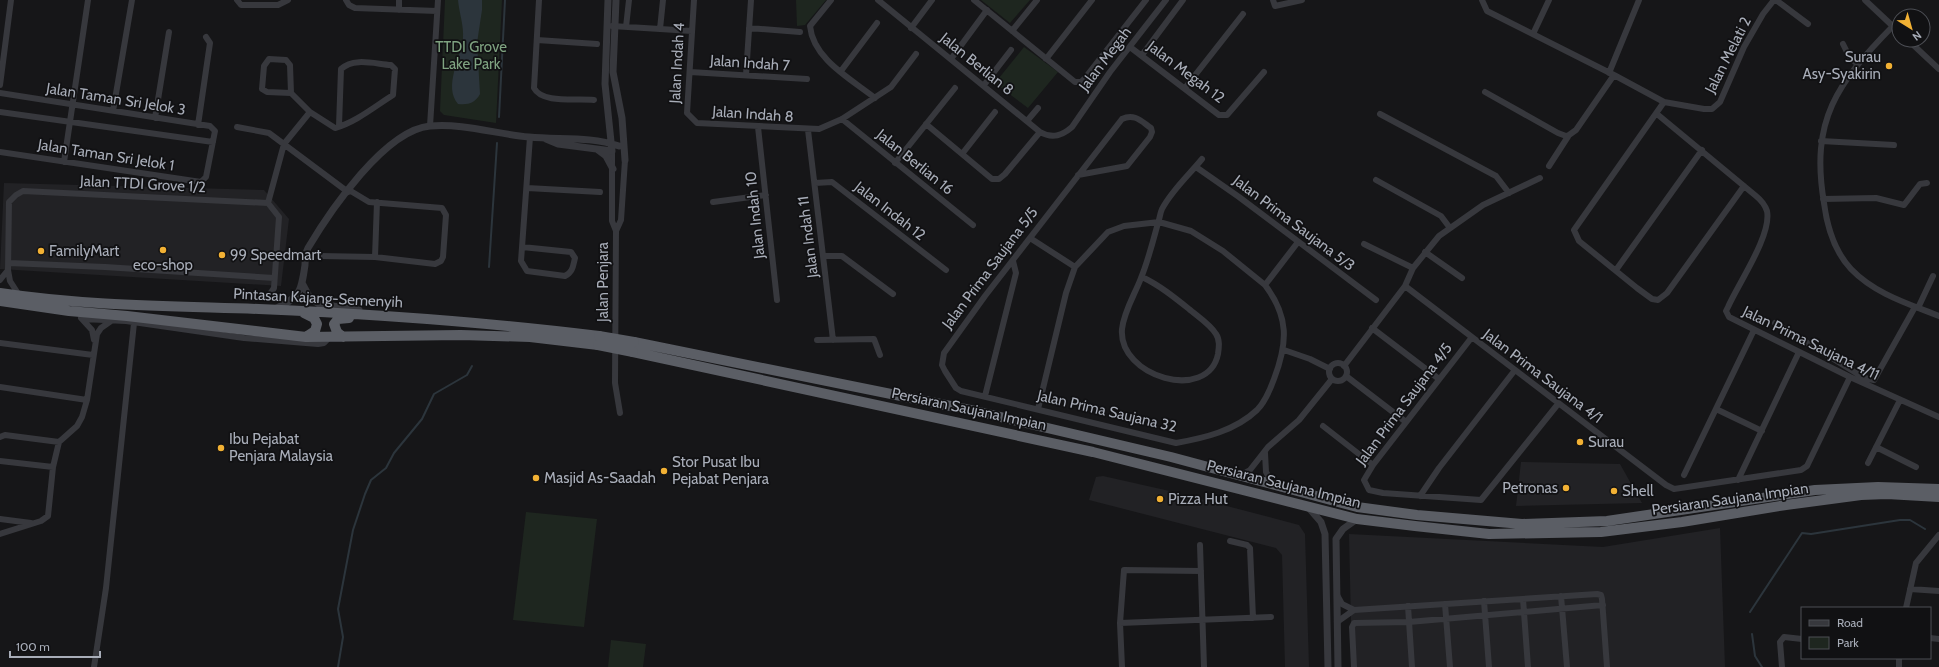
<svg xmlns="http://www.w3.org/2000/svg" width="1939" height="667" viewBox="0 0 1939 667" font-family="Cabin,sans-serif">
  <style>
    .built { fill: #222225 }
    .green { fill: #1e261f }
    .water { fill: #2c353c }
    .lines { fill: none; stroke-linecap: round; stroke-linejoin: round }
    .stream { stroke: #2c353c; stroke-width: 2 }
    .minor { stroke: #37383d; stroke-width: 6 }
    .tertiary { stroke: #37383d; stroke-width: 7 }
    .trunk { stroke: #5b5e65; stroke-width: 10 }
    .trunk-bridge { stroke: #5b5e65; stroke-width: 10 }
    .poi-dot { fill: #f2b134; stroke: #111113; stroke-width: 1.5 }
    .labels { text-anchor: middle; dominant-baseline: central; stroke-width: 3.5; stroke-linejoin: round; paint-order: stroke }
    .park-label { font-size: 15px; fill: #7fa381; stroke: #111113 }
    .street-label { font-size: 15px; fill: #a8adb8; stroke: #111113 }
    .poi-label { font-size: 15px; fill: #a8adb8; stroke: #111113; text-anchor: start }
  </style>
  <rect width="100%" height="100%" fill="#161618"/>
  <path class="built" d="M 4,183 L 264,190 L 289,219 L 281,286 L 0,269 Z
    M 1521,462 L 1620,464 L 1642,503 L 1516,506 Z
    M 1103,476 L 1174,492 L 1299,525 L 1305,534 L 1309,667 L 1285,667 L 1282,555 L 1276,548 L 1089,500 L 1096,477 Z
    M 1720,528 L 1725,667 L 1352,667 L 1349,534 L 1603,547 Z"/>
  <path class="green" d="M 445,0 L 502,0 L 496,123 L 444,115 L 440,111 Z
    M 796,0 L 826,0 L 805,25 L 797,26 Z
    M 981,0 L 1030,0 L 1010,23 Z
    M 1024,47 L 1058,72 L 1028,108 L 995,83 Z
    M 526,512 L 597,519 L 584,627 L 513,620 Z
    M 611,640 L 646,644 L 643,667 L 608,667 Z"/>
  <path class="water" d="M 458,0 L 482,0 L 482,10 L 477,43 L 480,94 C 475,103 469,105 458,104 C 443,86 461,58 463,38 C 464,26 459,12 458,0 Z"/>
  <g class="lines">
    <path class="stream" d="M 499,117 L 505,0
      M 489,267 L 497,143
      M 1750,612 L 1802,533 L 1811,534 L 1900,520 L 1910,520 L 1925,529
      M 1752,634 L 1755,656 L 1762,667
      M 338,667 L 343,637 L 338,609 L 353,530 L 365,494 L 371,480 L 386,468 L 394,453 L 422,419 L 434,394 L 467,375 L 472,366"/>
    <path class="minor" d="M 237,0 L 241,5 L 278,5 L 288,0
      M 346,0 L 349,5 L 355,8 L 437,11
      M 539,0 L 534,88 C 542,104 577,98 594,100
      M 694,0 L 687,113 L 697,123 L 819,129 L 842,119 L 891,87 L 916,54
      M 831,0 L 810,26 C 813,59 851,79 875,98
      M 878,0 L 1040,132 C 1052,139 1062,136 1072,127 L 1110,72 L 1166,0
      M 974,0 L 1075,82 L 1081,82 L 1085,78 L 1146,0
      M 1273,0 L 1275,6 L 1302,0
      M 1482,0 L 1487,11 L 1614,75 L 1664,102 L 1704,109 L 1712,109 L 1720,102 L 1744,47 L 1763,14 L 1774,0
      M 1776,0 L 1808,24
      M 1865,0 L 1899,32
      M 399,10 L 399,0
      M 612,26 L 692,31
      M 1893,26 C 1837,83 1810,120 1824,203 C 1827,226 1835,252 1851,269 C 1875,294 1909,304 1939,316
      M 626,27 L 629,0
      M 749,28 L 800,32
      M 911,28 L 932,0
      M 660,29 L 663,0
      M 1012,31 L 1037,0
      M 1533,34 L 1549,0
      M 537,40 L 597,44
      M 1908,40 L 1939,69
      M 1843,44 L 1849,56 L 1857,64
      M 1130,47 L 1219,115 L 1227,115 L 1264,72
      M 1142,55 L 1183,0
      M 951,59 L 987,10
      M 1046,59 L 1092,0
      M 841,71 L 877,23
      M 690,72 L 807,79
      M 1609,73 L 1639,0
      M 746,75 L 751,0
      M 0,85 L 11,0
      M 984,85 L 1011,50
      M 1185,88 L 1243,14
      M 1485,92 L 1558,133 L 1566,136 L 1569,135
      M 0,93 L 210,126 L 215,131 L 206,177 L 201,182 L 0,152
      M 1664,102 L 1574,230 L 1579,241 L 1637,288 L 1652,299 L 1658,300 L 1667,293 L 1744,186
      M 113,111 L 132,0
      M 0,112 L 213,142
      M 310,112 L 335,128 C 356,122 374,107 393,95 L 395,69 L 391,65 C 375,64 354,57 341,69 L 339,126
      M 1380,114 L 1496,176 L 1509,193
      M 1657,114 L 1756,196 C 1761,200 1765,205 1767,211 C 1772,235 1738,284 1728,307 L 1726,311 L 1729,317 L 1850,377 L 1939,417
      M 155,118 L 169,32
      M 842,119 L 973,225
      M 1027,121 L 1038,108
      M 926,124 L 992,179 L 999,179 L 1005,174 L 1040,132
      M 198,125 L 210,43 L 206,37
      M 430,126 L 438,0
      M 237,127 L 269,133 L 348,192
      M 758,127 L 777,300
      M 808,130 L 833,340
      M 1821,141 L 1894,145
      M 612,151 L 612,221 L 616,231 L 615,383 L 620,413
      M 962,154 L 995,112
      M 64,162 L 88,0
      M 895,163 L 955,88
      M 1549,166 L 1569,135 L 1576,130 L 1614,75
      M 1196,167 L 1239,197 L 1376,300
      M 1376,180 L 1441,216 L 1450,228
      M 815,183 L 832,182 L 946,270
      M 527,188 L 600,192
      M 1823,199 L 1876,198 L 1904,205 L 1920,184 L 1927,183
      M 713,202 L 766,195
      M 268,203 L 284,144 L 310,112 L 291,93 L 290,65 L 286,60 L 269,59 L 264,66 L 262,89 L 267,92 L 291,93
      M 616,231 L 621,220 L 625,160
      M 1030,238 L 1075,267
      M 1364,244 L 1413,268
      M 522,247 L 571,252 L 575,258 C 573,266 573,272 565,276 L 527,271 L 521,261 L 530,137
      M 1425,252 L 1462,278
      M 320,256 L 375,257 L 435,264 L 441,261 L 443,257 L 446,215 L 442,208 L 369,202 L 349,190
      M 823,256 L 842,256 L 893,294
      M 375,257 L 377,202
      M 9,263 L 105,267 L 274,278
      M 1616,270 L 1702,150
      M 1142,277 C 1159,285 1174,297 1189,309 C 1197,316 1210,324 1216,334 C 1220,340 1219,347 1218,354 C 1208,403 1118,377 1122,329 C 1124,311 1135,294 1141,278 C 1148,261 1153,241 1158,223 C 1160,218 1160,213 1162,209 C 1172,190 1189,175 1202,159
      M 0,280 L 8,270
      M 1265,285 L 1298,242
      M 1405,286 L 1666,485 L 1674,489 L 1801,470 L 1807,466 L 1850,377
      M 19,295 L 10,281 L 8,270 L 9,202 L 16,195 L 23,191 L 268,203 L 279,217 L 274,288 L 270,294
      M 1918,308 L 1933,276
      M 81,318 L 92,330 L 94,340
      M 83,319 L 126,321 L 244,338 L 318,344 L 324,343 L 330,337
      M 1775,323 L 1861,376 L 1868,379 L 1874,380 L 1915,307
      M 1372,328 L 1439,379
      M 1472,337 L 1373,465 L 1364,480 L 1369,490 L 1383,493 L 1481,500 L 1558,404
      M 817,340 L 874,339 L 880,355
      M 0,343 L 93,355
      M 1284,350 L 1310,359 L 1330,369
      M1329 372a9 9 0 1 1 18 0a9 9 0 1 1-18 0Z
      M 1344,366 L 1405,286 L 1413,268 L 1439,236 L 1483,205 L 1540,178
      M 1346,376 L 1406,422
      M 0,387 L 87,400
      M 985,396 L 1016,273 L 1013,261
      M 1038,409 L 1066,293 L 1075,267 L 1108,232 L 1124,226 L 1159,222 L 1191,231 L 1223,251 L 1265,285 C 1289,317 1288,342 1274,379 C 1270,390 1265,402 1257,410 C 1235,431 1204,438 1176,443 L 961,391 L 956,388 L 945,371 L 942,365 L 944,353 L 985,296 L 1122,119 C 1134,113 1141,121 1151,128 L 1152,132 L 1150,137 L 1127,166 L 1078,175
      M 1716,409 L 1762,431
      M 1323,426 L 1373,465
      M 0,437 L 5,435 L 59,442
      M 59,442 L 77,426 L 82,417 L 87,400 L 97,334 L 101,328 L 111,321
      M 1876,447 L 1916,467
      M 1265,453 L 1266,472 L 1273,484
      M 0,461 L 53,467
      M 1868,463 L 1900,400
      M 1241,475 L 1250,470 L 1268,447 L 1299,420 L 1332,379
      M 1684,475 L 1754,330
      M 1738,480 L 1799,352
      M 1420,496 L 1439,468 L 1515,370
      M 0,519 L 31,523
      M 0,534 L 41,521 L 48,516 L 53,467 L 59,442
      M 1230,541 L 1247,545 L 1250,548 L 1253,618
      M 1200,545 L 1204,667
      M 1910,589 L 1939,591
      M 1337,595 L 1342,604 L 1354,610
      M 1561,596 L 1567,667
      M 1523,599 L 1528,667
      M 1484,601 L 1489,667
      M 1445,604 L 1450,667
      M 1408,606 L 1412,667
      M 1906,608 L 1916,563 L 1939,535
      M 1337,622 L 1354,610 L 1597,594 L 1601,595 L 1602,599 L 1607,667
      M 1120,623 L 1271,617
      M 1930,638 L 1939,639
      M 94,667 L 106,588 L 134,323
      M 1122,667 L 1120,623 L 1124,570 L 1201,571
      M 1354,667 L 1352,627 L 1354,623 L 1409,622 L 1603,605
      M 1782,667 L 1780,642 L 1784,637 L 1802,639
      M 1899,667 L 1899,658"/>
    <path class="tertiary" d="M 608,0 L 605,84 L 612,151
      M 616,0 L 613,72 L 622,118 L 625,160
      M 546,139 L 558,144 L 612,151
      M 598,150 L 606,156 L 613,169
      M 302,283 L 310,298 L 319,304 L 359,310
      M 275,309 C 300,297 301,293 305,265 C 305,259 305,253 308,248 C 330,211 385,130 430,126 C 463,123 496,134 529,137 C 559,140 590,136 619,146
      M 1308,507 L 1321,522 L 1325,534 L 1328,667
      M 1338,667 L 1336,539 L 1343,529 L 1357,519"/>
    <path class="trunk" d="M 0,293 C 86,306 172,306 259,309 C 372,314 486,322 599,336
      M 0,301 L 69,311 L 127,316 L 306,337 L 461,335 L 530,337 L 598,345
      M 304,313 L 314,318 L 317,324 L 315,331 L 306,337
      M 343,337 L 337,332 L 334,324 L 338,319 L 349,318
      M 634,342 L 975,411 L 1171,457 L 1357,507 L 1417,515 L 1522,524 L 1607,521 L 1815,490 L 1878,487 L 1939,489
      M 633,352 L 1093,452 L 1357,519 L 1415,526 L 1489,534 L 1601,532 L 1682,522 L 1786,505 L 1861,495 L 1887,494 L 1939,497"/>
    <path class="trunk-bridge" d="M 599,336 L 634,342
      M 598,345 L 633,352"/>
  </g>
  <g class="poi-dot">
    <circle cx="1889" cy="66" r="4"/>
    <circle cx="163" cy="250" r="4"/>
    <circle cx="41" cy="251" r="4"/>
    <circle cx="222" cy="255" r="4"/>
    <circle cx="1580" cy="442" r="4"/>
    <circle cx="221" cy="448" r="4"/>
    <circle cx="664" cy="471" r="4"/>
    <circle cx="536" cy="478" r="4"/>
    <circle cx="1566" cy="488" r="4"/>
    <circle cx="1614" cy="491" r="4"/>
    <circle cx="1160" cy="499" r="4"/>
  </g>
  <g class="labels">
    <g class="park-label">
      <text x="471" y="47">TTDI Grove<tspan x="471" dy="17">Lake Park</tspan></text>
    </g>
    <g class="street-label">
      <text transform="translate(1728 55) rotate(-63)">Jalan Melati 2</text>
      <text transform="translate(1105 59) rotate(-53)">Jalan Megah</text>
      <text transform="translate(677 63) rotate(-87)">Jalan Indah 4</text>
      <text transform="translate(750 63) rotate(4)">Jalan Indah 7</text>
      <text transform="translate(977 64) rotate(39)">Jalan Berlian 8</text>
      <text transform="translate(1186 72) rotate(37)">Jalan Megah 12</text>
      <text transform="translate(116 99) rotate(9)">Jalan Taman Sri Jelok 3</text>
      <text transform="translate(753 114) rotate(4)">Jalan Indah 8</text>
      <text transform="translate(106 155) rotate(9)">Jalan Taman Sri Jelok 1</text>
      <text transform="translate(915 162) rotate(39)">Jalan Berlian 16</text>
      <text transform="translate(143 184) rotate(3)">Jalan TTDI Grove 1/2</text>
      <text transform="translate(890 211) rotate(38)">Jalan Indah 12</text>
      <text transform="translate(755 215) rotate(-96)">Jalan Indah 10</text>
      <text transform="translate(1294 223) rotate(37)">Jalan Prima Saujana 5/3</text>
      <text transform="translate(808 237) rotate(-97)">Jalan Indah 11</text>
      <text transform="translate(990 268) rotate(-53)">Jalan Prima Saujana 5/5</text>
      <text transform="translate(603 282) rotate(-90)">Jalan Penjara</text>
      <text transform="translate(318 298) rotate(3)">Pintasan Kajang-Semenyih</text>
      <text transform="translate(1811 343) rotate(26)">Jalan Prima Saujana 4/11</text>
      <text transform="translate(1543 376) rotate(37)">Jalan Prima Saujana 4/1</text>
      <text transform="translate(1404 404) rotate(-53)">Jalan Prima Saujana 4/5</text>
      <text transform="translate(969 409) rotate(12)">Persiaran Saujana Impian</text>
      <text transform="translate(1107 411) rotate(13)">Jalan Prima Saujana 32</text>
      <text transform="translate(1284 484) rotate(14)">Persiaran Saujana Impian</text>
      <text transform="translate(1730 499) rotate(-8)">Persiaran Saujana Impian</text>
    </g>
    <g class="poi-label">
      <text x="1881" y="57" text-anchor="end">Surau<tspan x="1881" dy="17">Asy-Syakirin</tspan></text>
      <text x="49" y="251">FamilyMart</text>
      <text x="230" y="255">99 Speedmart</text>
      <text x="163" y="265" text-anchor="middle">eco-shop</text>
      <text x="229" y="439">Ibu Pejabat<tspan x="229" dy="17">Penjara Malaysia</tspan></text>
      <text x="1588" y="442">Surau</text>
      <text x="672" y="462">Stor Pusat Ibu<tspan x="672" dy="17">Pejabat Penjara</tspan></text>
      <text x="544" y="478">Masjid As-Saadah</text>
      <text x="1558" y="488" text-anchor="end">Petronas</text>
      <text x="1622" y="491">Shell</text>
      <text x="1168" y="499">Pizza Hut</text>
    </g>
  </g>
  <rect x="1801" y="607" width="130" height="52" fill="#111113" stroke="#4d4f55"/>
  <rect x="1809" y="620" width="20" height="6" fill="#37383d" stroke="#4d4f55"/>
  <text x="1837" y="627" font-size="12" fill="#a8adb8">Road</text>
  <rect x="1809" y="637" width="20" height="12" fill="#1e261f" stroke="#4d4f55"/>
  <text x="1837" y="647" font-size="12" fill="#a8adb8">Park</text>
  <g transform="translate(1911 28) rotate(143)"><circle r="19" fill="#111113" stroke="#4d4f55"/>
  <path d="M0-3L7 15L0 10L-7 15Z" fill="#f2b134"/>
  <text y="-6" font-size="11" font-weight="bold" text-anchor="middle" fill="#a8adb8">N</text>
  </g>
  <path d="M10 651v6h90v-6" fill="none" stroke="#a8adb8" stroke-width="2"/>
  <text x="16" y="651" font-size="12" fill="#a8adb8" stroke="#111113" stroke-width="3" paint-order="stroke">100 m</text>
</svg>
